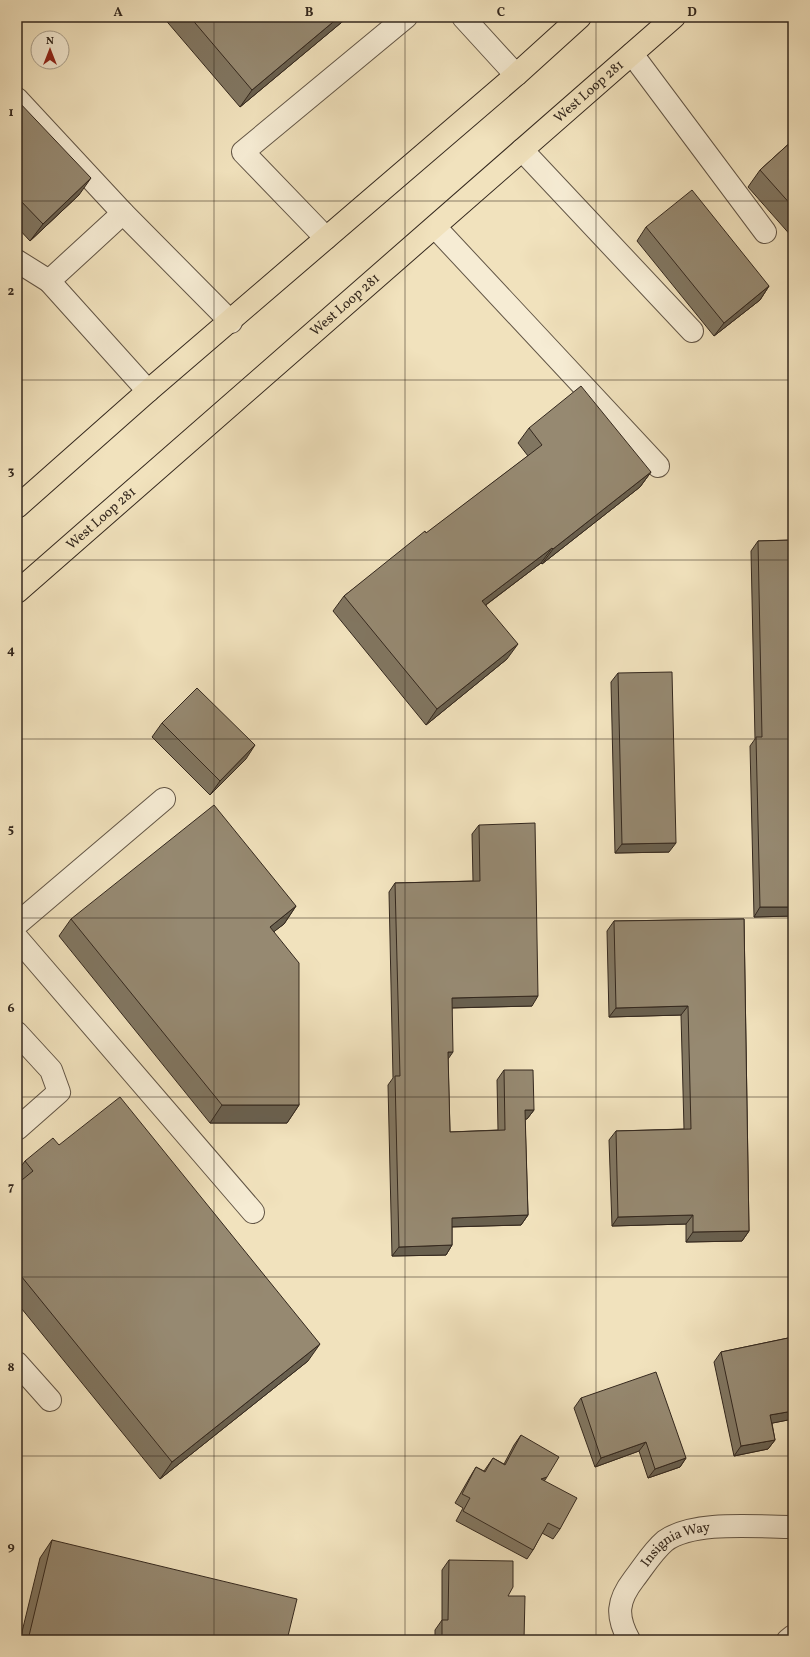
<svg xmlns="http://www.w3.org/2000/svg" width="810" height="1657" viewBox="0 0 810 1657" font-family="Vollkorn,serif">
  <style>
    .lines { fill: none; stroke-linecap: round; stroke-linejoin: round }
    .minor-casing { stroke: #635646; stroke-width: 24 }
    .highway-casing { stroke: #34281e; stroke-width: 24 }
    .minor { stroke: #f6ecd4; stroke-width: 22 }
    .highway { stroke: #f1e2bd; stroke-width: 22 }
    .wall { fill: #817661; stroke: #34281e }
    .shaded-wall { fill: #69604f; stroke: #34281e }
    .building { fill: #968971; stroke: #34281e }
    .grid { fill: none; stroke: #34281e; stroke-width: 1; stroke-opacity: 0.55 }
    .labels { text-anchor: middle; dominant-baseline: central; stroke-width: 4; stroke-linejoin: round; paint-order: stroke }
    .street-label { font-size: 14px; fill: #34281e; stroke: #f6ecd4 }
    .neatline { fill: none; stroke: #34281e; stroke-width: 1.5 }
    .grid-label { font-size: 13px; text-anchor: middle; font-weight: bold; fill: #34281e }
  </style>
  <rect width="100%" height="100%" fill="#f1e2bd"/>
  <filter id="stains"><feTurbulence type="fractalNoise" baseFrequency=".005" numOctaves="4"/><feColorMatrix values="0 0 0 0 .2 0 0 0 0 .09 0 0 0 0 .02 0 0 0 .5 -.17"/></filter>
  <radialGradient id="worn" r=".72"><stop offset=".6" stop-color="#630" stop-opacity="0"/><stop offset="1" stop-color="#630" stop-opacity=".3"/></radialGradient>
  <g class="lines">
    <defs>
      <g id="minor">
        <path d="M 463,17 L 516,75"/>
        <path d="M 632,54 L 765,232"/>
        <path d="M 17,99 L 123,213 L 231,322"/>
        <path d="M 522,150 L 692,331"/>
        <path d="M 123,213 L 49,281 L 148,391"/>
        <path d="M 435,227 L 658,466"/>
        <path d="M 326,238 L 243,152 L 406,17"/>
        <path d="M 17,261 L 49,281"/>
        <path d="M 17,924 L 164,799"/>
        <path d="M 17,938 L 253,1212"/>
        <path d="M 17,1033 L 51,1070 L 59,1092 L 17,1129"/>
        <path d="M 17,1363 L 50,1400"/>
        <path id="s1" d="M 629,1640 C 616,1616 617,1601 634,1579 C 644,1566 653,1551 665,1541 C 694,1520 757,1527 793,1527"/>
        <path d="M 788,1640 L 793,1636"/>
      </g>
      <g id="highway">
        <path d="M 17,507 L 148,391 L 516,75 L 580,17"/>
        <path id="s2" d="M 17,592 L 674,17"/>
      </g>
    </defs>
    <use href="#minor" class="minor-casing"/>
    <use href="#highway" class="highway-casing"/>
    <use href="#minor" class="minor"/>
    <use href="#highway" class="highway"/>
  </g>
  <path class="wall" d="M 163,17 L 348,17 L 240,107 Z
    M 17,100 L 79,195 L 30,241 L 17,227 Z
    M 793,140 L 793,238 L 748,187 L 760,170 Z
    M 646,227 L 769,286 L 760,300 L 714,336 L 637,241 Z
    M 529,428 L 651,472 L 640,487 L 542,564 L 541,563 L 486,605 L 507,659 L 426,725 L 333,611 L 344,596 L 528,456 L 518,443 Z
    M 793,540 L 793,916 L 754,917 L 750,746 L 755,739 L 751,551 L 758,541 Z
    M 618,673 L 669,852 L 615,853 L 611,682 Z
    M 162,723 L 246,759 L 210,795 L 152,737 Z
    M 479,825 L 532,1006 L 452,1008 L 448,1059 L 450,1132 L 498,1130 L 497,1080 L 504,1070 L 534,1110 L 527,1119 L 525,1119 L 528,1215 L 521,1225 L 452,1227 L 452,1245 L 446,1255 L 392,1256 L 388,1085 L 393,1078 L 389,892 L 395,883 L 473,881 L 472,834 Z
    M 296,906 L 284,924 L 273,932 L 299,1105 L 287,1123 L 210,1123 L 59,936 L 71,919 Z
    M 744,919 L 749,1231 L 742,1241 L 686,1242 L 686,1224 L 612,1226 L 609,1140 L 616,1131 L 684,1129 L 681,1015 L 609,1017 L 607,931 L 614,921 Z
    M 59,1145 L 308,1361 L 160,1479 L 17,1303 L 17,1172 L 25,1161 Z
    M 793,1337 L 793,1419 L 772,1423 L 775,1440 L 768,1449 L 734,1456 L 714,1362 L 721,1352 Z
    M 581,1398 L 686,1458 L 680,1467 L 648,1478 L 639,1451 L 595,1467 L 574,1408 Z
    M 521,1435 L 544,1481 L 560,1529 L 553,1539 L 542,1533 L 533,1550 L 527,1559 L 456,1521 L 463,1508 L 455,1503 L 470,1477 L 476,1467 L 484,1471 L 493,1458 L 504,1464 L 514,1445 Z
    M 52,1540 L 287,1640 L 20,1640 L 40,1558 Z
    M 449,1560 L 508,1596 L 524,1640 L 435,1640 L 435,1630 L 442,1620 L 442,1570 Z"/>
  <path class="shaded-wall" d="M 339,17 L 348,17 L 240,107 L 252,90 Z
    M 91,178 L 79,195 L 30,241 L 43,224 Z
    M 769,286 L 760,300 L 714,336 L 724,323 Z
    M 651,472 L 640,487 L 542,564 L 553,549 Z
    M 552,548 L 541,563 L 471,616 L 482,601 Z
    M 518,644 L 507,659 L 426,725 L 437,709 Z
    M 255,745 L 246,759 L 210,795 L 220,781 Z
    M 676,843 L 669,852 L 615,853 L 622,844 Z
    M 296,906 L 284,924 L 258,944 L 270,927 Z
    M 760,907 L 793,907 L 793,916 L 754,917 Z
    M 538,996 L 532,1006 L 445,1008 L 452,998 Z
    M 688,1006 L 681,1015 L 609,1017 L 616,1008 Z
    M 448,1052 L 453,1052 L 446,1062 Z
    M 222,1105 L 299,1105 L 287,1123 L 210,1123 Z
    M 525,1110 L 534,1110 L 527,1119 L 518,1119 Z
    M 528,1215 L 521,1225 L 445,1227 L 452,1218 Z
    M 693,1215 L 686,1224 L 612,1226 L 618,1217 Z
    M 749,1231 L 742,1241 L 686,1242 L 693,1232 Z
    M 452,1245 L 446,1255 L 392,1256 L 399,1247 Z
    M 320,1344 L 308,1361 L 160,1479 L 172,1462 Z
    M 793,1411 L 793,1419 L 763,1425 L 770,1415 Z
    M 775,1440 L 768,1449 L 734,1456 L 741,1446 Z
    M 646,1442 L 639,1451 L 595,1467 L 601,1458 Z
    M 686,1458 L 680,1467 L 648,1478 L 655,1469 Z
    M 547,1477 L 541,1486 L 541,1479 Z"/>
  <path class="building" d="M 190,17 L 339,17 L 252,90 Z
    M 17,100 L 91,178 L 43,224 L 17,197 Z
    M 793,140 L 793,207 L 760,170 Z
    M 692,190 L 769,286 L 724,323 L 646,227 Z
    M 581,386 L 651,472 L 553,549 L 552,548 L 482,601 L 518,644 L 437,709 L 344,596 L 425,531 L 426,533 L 542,445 L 529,428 Z
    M 793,540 L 793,907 L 760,907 L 756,737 L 762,737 L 758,541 Z
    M 672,672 L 676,843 L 622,844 L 618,673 Z
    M 197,688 L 255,745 L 220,781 L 162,723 Z
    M 214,805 L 296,906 L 270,927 L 299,963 L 299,1105 L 222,1105 L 71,919 Z
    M 535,823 L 538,996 L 452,998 L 453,1052 L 448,1052 L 450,1132 L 505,1130 L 504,1070 L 533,1070 L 534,1110 L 525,1110 L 528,1215 L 452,1218 L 452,1245 L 399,1247 L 395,1076 L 400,1076 L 395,883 L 480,881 L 479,825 Z
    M 744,919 L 749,1231 L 693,1232 L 693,1215 L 618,1217 L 616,1131 L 691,1129 L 688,1006 L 616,1008 L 614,921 Z
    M 120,1097 L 320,1344 L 172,1462 L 17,1271 L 17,1184 L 33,1171 L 25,1161 L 53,1138 L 59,1145 Z
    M 793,1337 L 793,1411 L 770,1415 L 775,1440 L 741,1446 L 721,1352 Z
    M 656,1372 L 686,1458 L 655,1469 L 646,1442 L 601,1458 L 581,1398 Z
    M 521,1435 L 559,1457 L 547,1477 L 541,1479 L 577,1498 L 560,1529 L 548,1523 L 533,1550 L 463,1511 L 470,1498 L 462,1494 L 476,1467 L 485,1472 L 493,1458 L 505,1465 Z
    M 52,1540 L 297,1599 L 287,1640 L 28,1640 Z
    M 449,1560 L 513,1561 L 513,1587 L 508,1596 L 525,1596 L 524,1640 L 442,1640 L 442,1620 L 448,1620 Z"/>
  <path class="grid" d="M 214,17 L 214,1640M 405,17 L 405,1640M 596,17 L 596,1640M 17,201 L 793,201M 17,380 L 793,380M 17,560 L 793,560M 17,739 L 793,739M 17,918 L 793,918M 17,1097 L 793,1097M 17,1277 L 793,1277M 17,1456 L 793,1456"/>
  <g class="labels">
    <g class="street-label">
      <text stroke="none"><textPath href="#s2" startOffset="760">West Loop 281</textPath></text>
      <text stroke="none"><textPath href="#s2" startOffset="436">West Loop 281</textPath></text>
      <text stroke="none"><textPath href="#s2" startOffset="112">West Loop 281</textPath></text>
      <text stroke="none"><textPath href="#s1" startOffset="123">Insignia Way</textPath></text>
    </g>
  </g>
  <rect width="810" height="1657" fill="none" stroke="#f1e2bd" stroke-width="44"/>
  <g transform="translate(50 50)"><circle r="19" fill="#f6ecd4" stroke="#a89e8b"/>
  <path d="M0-3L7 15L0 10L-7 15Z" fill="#8f2418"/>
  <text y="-6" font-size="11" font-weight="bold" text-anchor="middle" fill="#34281e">N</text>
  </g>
  <rect x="22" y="22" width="766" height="1613" class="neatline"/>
  <g class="grid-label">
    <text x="118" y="16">A</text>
    <text x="309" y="16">B</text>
    <text x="501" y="16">C</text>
    <text x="692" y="16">D</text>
    <text x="11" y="116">1</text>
    <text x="11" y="295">2</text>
    <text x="11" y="475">3</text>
    <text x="11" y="654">4</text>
    <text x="11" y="833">5</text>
    <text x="11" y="1012">6</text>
    <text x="11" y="1191">7</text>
    <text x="11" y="1371">8</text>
    <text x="11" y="1550">9</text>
  </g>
  <rect width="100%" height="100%" filter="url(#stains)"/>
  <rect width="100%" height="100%" fill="url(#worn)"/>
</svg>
